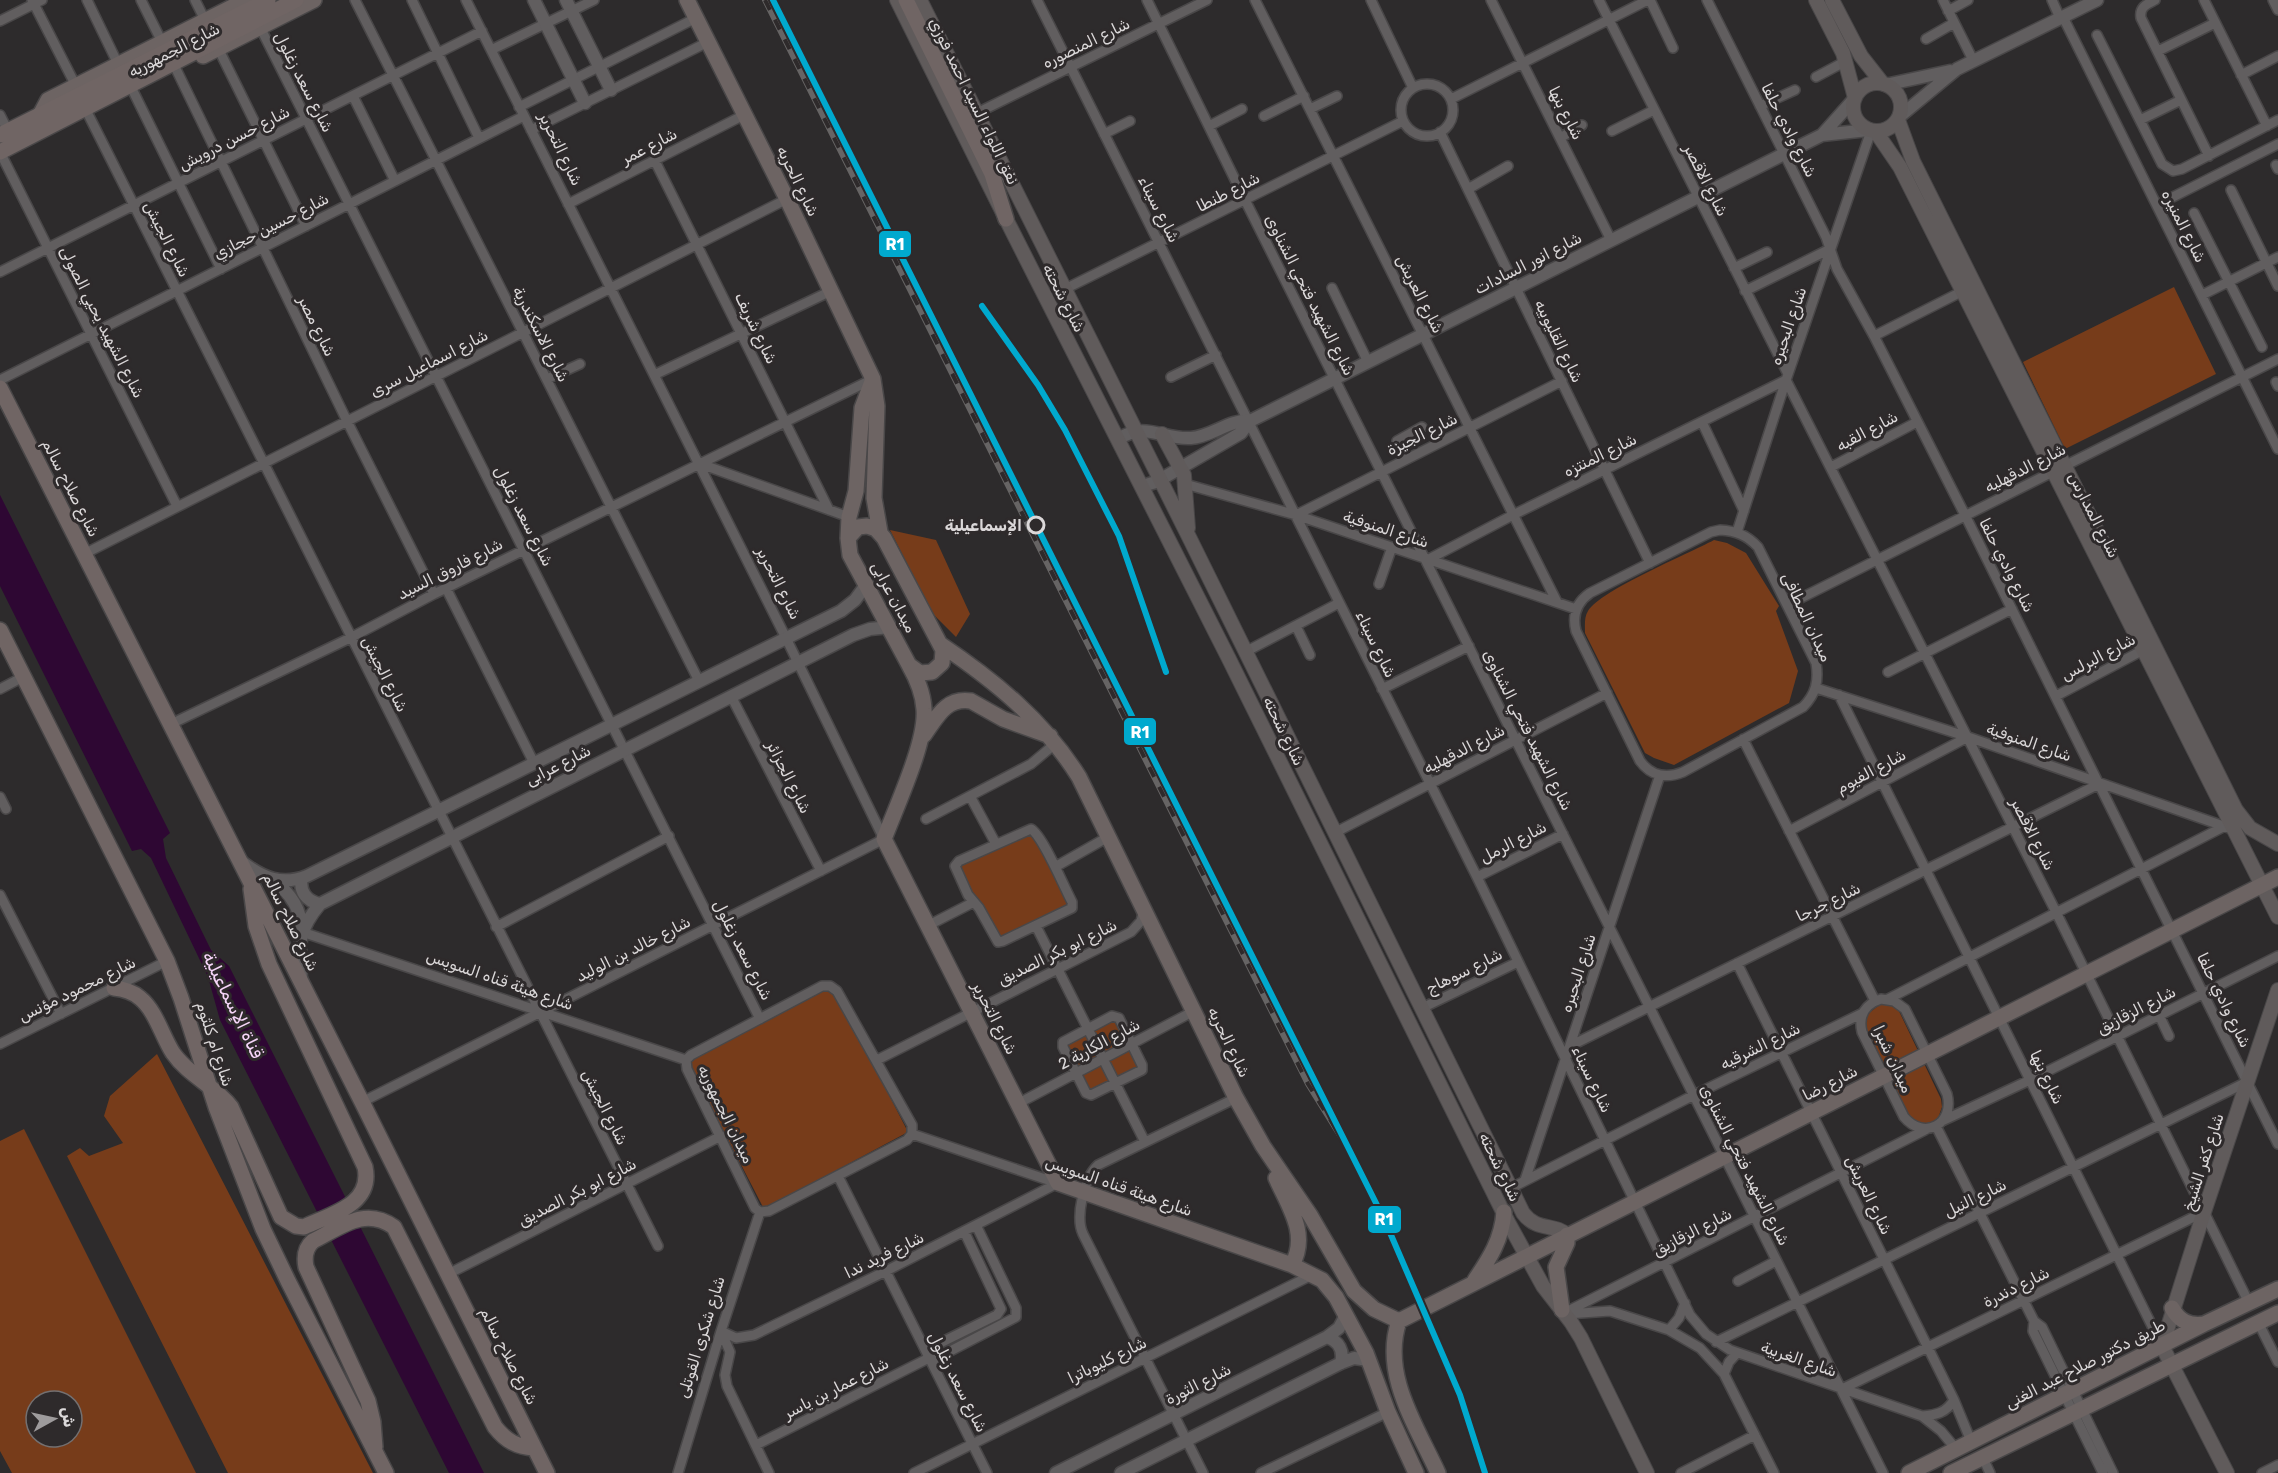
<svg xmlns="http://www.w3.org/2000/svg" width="2278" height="1473" viewBox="0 0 2278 1473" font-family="Rubik,Cairo,sans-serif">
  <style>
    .green { fill: #773c1a; fill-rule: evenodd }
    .water { fill: #2e0733 }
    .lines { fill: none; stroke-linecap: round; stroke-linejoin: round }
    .minor-casing { stroke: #494748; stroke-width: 12 }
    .tertiary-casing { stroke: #494748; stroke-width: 15 }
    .secondary-casing { stroke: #494748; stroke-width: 16 }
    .primary-casing { stroke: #494748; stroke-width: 18 }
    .trunk-casing { stroke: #494748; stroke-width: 18 }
    .minor { stroke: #615e5f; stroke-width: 9 }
    .tertiary { stroke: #615e5f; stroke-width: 12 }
    .secondary { stroke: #605b5b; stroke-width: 14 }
    .primary { stroke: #6d6463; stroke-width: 15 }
    .trunk { stroke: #706564; stroke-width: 15 }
    .rail-casing { stroke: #666464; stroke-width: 6 }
    .rail { stroke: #2e2a2b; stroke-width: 4; stroke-dasharray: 11; stroke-linecap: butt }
    .rail-1-casing { stroke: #2e2a2b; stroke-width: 10 }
    .rail-1 { stroke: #00a9ce; stroke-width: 6 }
    .stop-dot { fill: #2e2a2b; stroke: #dbd8d9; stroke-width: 3 }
    .labels { text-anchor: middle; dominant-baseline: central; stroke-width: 6; stroke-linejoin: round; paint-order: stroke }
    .street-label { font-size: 16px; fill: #dbd8d9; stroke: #2e2a2b }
    .stop-label { font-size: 16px; font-weight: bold; fill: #dbd8d9; stroke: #2e2a2b; text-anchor: end }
    .water-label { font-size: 18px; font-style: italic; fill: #f7d6fa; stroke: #2e2a2b }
    .line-badge { stroke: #2e2a2b; stroke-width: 2 }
    .badge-label { font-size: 16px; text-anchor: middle; font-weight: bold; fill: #fff }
  </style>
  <rect width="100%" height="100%" fill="#2d2b2c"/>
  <path class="green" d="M 2174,287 L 2216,374 L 2065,449 L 2023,362 Z
    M 890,530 L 936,540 L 970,614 L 956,637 L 932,613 Z
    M 1714,540 L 1727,543 L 1746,553 L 1779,606 L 1776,611 L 1798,671 L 1789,703 L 1674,765 L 1654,758 L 1645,753 L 1585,633 C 1585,626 1584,617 1588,611 C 1601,590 1688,554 1714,540 Z
    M 1031,829 L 1073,905 L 995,940 L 956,863 Z
    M 833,986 L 908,1132 L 764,1209 L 688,1062 Z
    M 1880,1005 L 1891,1005 L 1898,1009 L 1941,1099 L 1942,1107 L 1936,1124 L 1921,1126 L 1905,1114 L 1862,1028 C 1865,1016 1870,1011 1880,1005 Z
    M 1114,1016 L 1142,1065 L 1091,1095 L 1063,1042 Z
    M 157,1054 L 373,1473 L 228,1473 L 67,1156 L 80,1148 L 89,1156 L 123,1143 L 104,1116 L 110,1096 Z
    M 24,1129 L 196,1473 L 12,1473 L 0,1451 L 0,1141 ZM 36,1401 L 72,1401 L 72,1437 L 36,1437 Z"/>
  <path class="water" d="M 0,495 L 170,833 L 163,839 L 166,858 L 211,950 L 229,966 L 484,1473 L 449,1473 L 220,1020 L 208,977 L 151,858 L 141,849 L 132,851 L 0,586 Z"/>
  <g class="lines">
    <defs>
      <path id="minor" d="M 32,0 L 76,86
        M 87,0 L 118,64
        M 141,0 L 162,42
        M 195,0 L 205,20
        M 355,0 L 699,681
        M 412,0 L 479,138
        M 1037,0 L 1477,877 L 1690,1315 L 1706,1334 L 1730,1350 L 1922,1416 L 1941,1431 L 1956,1449
        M 1147,0 L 1245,200 L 1883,1473
        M 1255,0 L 1557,602
        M 1371,0 L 1413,88
        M 1491,0 L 1611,240
        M 1599,0 L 1788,374
        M 1650,0 L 1673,48
        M 1707,0 L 1826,237 L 1837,269 L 1874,336 L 1965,515 L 2278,1144
        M 1943,0 L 1973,60
        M 2052,0 L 2060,18
        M 2155,0 C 2147,4 2139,7 2141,18 L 2209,156
        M 2204,0 L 2267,126
        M 2273,0 L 2278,10
        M 1948,11 L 1968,0
        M 2063,17 L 2278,449
        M 0,21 L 42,0
        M 260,27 L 760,1019
        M 2097,35 L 2162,164 L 2173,171 L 2182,169 L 2278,120
        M 1926,39 L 1954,23
        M 218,48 L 306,226
        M 491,50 L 594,0
        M 2158,51 L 2215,23
        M 176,69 L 347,421 L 434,594
        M 2241,75 L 2278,56
        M 1816,77 L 1846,61
        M1401 110a26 26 0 1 1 52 0a26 26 0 1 1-52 0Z
        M 133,91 L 221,269
        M 353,96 L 395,181
        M 1451,99 L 1648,0
        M 1760,106 L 1795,90
        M 519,107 L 696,18
        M 1310,109 L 1337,96
        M 977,113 L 1207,0
        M 88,114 L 658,1246
        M 0,115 L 8,131
        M 1264,116 L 1304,96
        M 2140,120 L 2181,100
        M 1209,126 L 1242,109
        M 531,130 L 708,42
        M 1612,131 L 1654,110
        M 1440,132 L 1650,563
        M 1104,134 L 1130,121
        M 1560,138 L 1582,125
        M 0,152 L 177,506
        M 655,161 L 829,510
        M 2276,165 L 2278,169
        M 1468,189 L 1508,166
        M 2231,190 L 2278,286
        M 568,204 L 744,115
        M 2157,205 L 2278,144
        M 2194,213 L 2262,347
        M 1734,268 L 1767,252
        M 0,272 L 482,31
        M 1332,288 L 1368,362
        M 1065,289 L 1403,121
        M 1745,291 L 1830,249
        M 2202,295 L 2278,257
        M 1874,336 L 1963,291
        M 654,375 L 831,291
        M 1171,377 L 1216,355
        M 547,379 L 580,364
        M 0,380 L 524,116
        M 2276,382 L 2278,386
        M 1702,422 L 1744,511
        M 1405,460 L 1397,441 L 1422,427
        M 698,463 L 849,517
        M 1831,467 L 1917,422
        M 1185,484 L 1296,515 L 1576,609
        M 1296,515 L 1562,381
        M 1720,530 C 1736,531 1747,535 1758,547 L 1816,663 C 1819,681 1816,694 1803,707 L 1683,772 C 1666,779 1651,776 1640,761 L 1576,631 C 1572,615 1577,602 1590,593 L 1711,532 Z
        M 1737,532 L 1786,380 L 1871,131
        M 84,554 L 787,199
        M 1429,559 L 1513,515 L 1786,380 L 2056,912 L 2249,1303
        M 1379,584 L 1392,547
        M 446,588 L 534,763
        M 1787,605 L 2278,359
        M 1296,626 L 1310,655
        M 1245,652 L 1339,603
        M 1888,672 L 2012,609
        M 1816,688 L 1968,737 L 2232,829
        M 0,689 L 23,677
        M 1382,689 L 1469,646
        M 1839,695 L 2162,1346
        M 731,696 L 821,871
        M 2056,696 L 2147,648
        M 171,724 L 350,638 L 434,594 L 873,379
        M 1743,739 L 1875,1001
        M 970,796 L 996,844
        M 0,797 L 6,809
        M 926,819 L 1031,764 L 1056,743
        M 1031,829 C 1043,836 1064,887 1072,902 L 1072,908 L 1003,941 L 998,942 L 979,908 L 968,895 L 955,866 L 959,861 Z
        M 1789,831 L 1968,737
        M 1336,832 L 1607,693
        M 1055,867 L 1108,837
        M 1477,877 L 1563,834
        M 0,895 L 61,1014
        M 929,925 L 974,902
        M 1036,926 L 1145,1142
        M 496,927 L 669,836
        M 302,932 L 686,1060
        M 1737,963 L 1954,1400 L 1971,1441
        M 822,986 L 830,986 L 837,991 L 912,1125 L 912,1134 L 907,1140 L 769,1211 L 760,1212 L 755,1208 L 687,1069 L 686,1060 L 691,1055 Z
        M 1881,999 L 1894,1001 L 1905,1009 L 1947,1094 C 1955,1124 1924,1141 1904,1117 L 1862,1032 C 1858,1016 1865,1004 1881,999 Z
        M 1888,999 L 2225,826
        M 1422,1008 L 1518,962
        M 2159,1015 L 2169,1036
        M 1112,1016 L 1119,1018 L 1142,1065 L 1142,1070 L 1091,1095 L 1086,1093 L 1063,1047 L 1063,1042 Z
        M 0,1044 L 167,961
        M 1570,1046 L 2099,784
        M 877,1060 L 1131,932 L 1141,921 L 1144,910
        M 362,1102 L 884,839 L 786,638 L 466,0
        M 1019,1103 L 1194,1011
        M 1942,1121 L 2030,1080 L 2278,956
        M 1936,1126 L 2034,1321 L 2042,1327 L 2113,1473
        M 912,1134 L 1057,1183
        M 838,1176 L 987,1473
        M 1525,1180 L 1660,775
        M 1511,1188 L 1694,1095 L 1863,1013
        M 448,1274 L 721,1136
        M 1738,1281 L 1776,1261
        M 1564,1313 L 1929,1128
        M 1567,1314 L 1610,1311 L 1669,1330 L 1700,1348 L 1724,1374 L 1774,1473
        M 2034,1321 L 2033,1331 L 2103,1473
        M 2258,1322 L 2278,1362
        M 1669,1330 L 1679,1318 L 1685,1303
        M 721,1331 L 736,1338 L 754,1335 L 886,1271 L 1058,1183
        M 721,1331 L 730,1352 L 725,1375 L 727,1386 L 769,1473
        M 1716,1342 L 2247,1082
        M 926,1350 L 997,1315 L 1001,1309 L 964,1231
        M 931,1361 L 1016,1317 L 1016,1308 L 976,1225
        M 1724,1374 L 1729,1362 L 1737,1353
        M 1842,1389 L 2204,1212
        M 1922,1416 C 1936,1415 1946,1413 1954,1400
        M 756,1445 L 929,1358
        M 1983,1458 L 1990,1473
        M 678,1473 L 721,1331 L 760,1212
        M 914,1473 L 1312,1275
        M 1203,1473 L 1083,1234 C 1075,1217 1084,1178 1098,1165 L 1236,1098
        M 1261,1473 L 1388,1412
        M 1681,1473 L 1755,1435
        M 2262,1473 L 2278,1465"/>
      <path id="tertiary" d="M 534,0 L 585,103
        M 566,0 L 611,90
        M 1885,85 L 1950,71
        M 1899,117 L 1957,69 L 2097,0
        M 1822,135 L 1855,98
        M 1118,439 C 1146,421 1163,440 1191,438 C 1211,437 1230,419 1250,421 L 1822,135 L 1868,130
        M 1142,486 L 1156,482 L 1241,433 L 1250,421
        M 242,862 C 263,878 282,886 307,876 L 841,611 L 855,600 L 866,585
        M 302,878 C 299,891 306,901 320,904
        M 273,881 C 291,893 301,910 302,931
        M 301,979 C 299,945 297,931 320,904 L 853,635 L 870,629 L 890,627
        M 1327,1337 C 1339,1341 1344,1351 1341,1363
        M 1056,1473 L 1327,1337 L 1339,1328 L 1346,1315
        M 1121,1473 L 1341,1363 L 1354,1358 L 1369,1360"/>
      <path id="secondary" d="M 897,0 L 1006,219 L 1229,659 L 1508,1222 L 1543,1286 L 1571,1322 L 1581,1338 L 1647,1473
        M 920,0 L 1190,539 L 1523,1213 C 1537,1232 1555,1223 1567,1235
        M 1816,0 L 1843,53 L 1855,98
        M 1832,0 L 1861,56 L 1883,84
        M1853 107a24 24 0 1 1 48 0a24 24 0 1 1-48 0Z
        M 1898,120 L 1913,161 L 2236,810 L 2250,828 L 2278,844
        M 1876,132 L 1900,167 L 2278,917
        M 1162,434 L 1184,475 L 1188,528
        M 2227,1473 L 2162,1346 L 2204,1212 L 2278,990"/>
      <path id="primary" d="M 687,0 L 787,199 L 873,379 L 877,406 L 874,498 L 880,532
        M 203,56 L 314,0
        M 40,115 L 48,100 L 246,0
        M 867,526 L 876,529 L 884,538 L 943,650 L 942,663 L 932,672 L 920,673 L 909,665 L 850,555 L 848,538 L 858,527 Z
        M 848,538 L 849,517 L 856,491 L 862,408 L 873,379
        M 940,644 C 995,681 1044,721 1079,777 L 1236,1098 L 1263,1146 L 1310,1215 L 1354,1291 L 1374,1309 L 1399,1321
        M 909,665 C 917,679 923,692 924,709 C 927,741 896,807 884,839 L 1058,1183 L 1292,1265 L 1322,1280 L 1336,1297 L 1366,1353 L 1388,1412 L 1416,1473
        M 924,735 C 937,717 946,697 971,701 L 1003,719 L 1050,736
        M 1276,1178 C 1289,1207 1309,1234 1292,1265
        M 1475,1280 C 1490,1258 1502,1239 1504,1212
        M 2172,1308 C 2179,1321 2189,1326 2204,1324
        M 1562,1310 L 1556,1267 L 1567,1243 L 1567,1235
        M 1399,1321 L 2278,877
        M 1399,1321 C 1381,1374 1416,1425 1438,1473
        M 1909,1473 L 2204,1324 L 2278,1289
        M 1951,1473 L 2278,1313"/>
      <path id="trunk" d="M 906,0 L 992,174 L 1006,219
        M 0,135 L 268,0
        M 0,152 L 296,0
        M 0,388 L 362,1102 L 547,1473
        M 0,630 L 167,961 L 181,998 L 216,1107 L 263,1229 L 288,1281 L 386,1473
        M 114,988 C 124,989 132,991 140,998 C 156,1011 162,1036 173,1053 C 188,1075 215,1086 231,1107 L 281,1217 L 296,1226 L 304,1227 C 331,1214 373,1205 365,1167 L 269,964 L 256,926 L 251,889
        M 375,1447 L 373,1422 L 368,1401 L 306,1267 C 304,1257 305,1248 313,1241 C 341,1227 365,1206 394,1227 L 495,1427 C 506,1441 517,1447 534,1448"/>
    </defs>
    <use href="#minor" class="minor-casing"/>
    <use href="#tertiary" class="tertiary-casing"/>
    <use href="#secondary" class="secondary-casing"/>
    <use href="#primary" class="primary-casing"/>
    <use href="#trunk" class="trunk-casing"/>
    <use href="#minor" class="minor"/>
    <use href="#tertiary" class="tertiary"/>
    <use href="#secondary" class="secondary"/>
    <use href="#primary" class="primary"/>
    <use href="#trunk" class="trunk"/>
    <defs>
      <path id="rail" d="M 765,0 L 1308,1084 L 1351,1153
        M 982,306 L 1038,385 L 1065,430 L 1119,536 L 1166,672
        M 1414,1288 L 1460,1395 L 1485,1473"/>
    </defs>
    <use href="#rail" class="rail-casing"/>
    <use href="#rail" class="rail"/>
    <defs>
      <path id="rail-1" d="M 773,0 L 1385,1221 L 1460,1395 L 1485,1473
        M 982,306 L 1038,385 L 1065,430 L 1119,536 L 1166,672"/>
    </defs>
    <use href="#rail-1" class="rail-1-casing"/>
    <use href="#rail-1" class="rail-1"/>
  </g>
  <circle class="stop-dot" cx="1036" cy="525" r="8"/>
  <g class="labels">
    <g class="street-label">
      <text transform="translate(1086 43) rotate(-26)">شارع المنصوره</text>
      <text transform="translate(174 50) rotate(-27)">شارع الجمهوريه</text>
      <text transform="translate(304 82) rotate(63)">شارع سعد زغلول</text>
      <text transform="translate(974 101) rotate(64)">نفق اللواء السيد احمد فوزي</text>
      <text transform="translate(1566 113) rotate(63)">شارع بنها</text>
      <text transform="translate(1789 130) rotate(63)">شارع وادي حلفا</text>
      <text transform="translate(234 138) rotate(-27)">شارع حسن درويش</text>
      <text transform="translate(649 146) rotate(-27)">شارع عمر</text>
      <text transform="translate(561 149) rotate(64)">شارع التحرير</text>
      <text transform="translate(1706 180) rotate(63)">شارع الاقصر</text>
      <text transform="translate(798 181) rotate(64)">شارع الحريه</text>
      <text transform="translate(1228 192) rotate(-27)">شارع طنطا</text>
      <text transform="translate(1159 209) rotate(63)">شارع سيناء</text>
      <text transform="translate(271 226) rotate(-27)">شارع حسين حجازي</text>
      <text transform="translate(2184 226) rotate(63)">شارع المنيره</text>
      <text transform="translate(167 239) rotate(63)">شارع الجيش</text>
      <text transform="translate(1528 263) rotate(-27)">شارع انور السادات</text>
      <text transform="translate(1420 294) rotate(63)">شارع العريش</text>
      <text transform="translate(1310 295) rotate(63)">شارع الشهيد فتحي الشناوى</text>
      <text transform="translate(1064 298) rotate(63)">شارع شحته</text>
      <text transform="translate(102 322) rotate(63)">شارع الشهيد يحيي الصولى</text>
      <text transform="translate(317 326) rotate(64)">شارع مصر</text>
      <text transform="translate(1788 326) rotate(-71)">شارع البحيره</text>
      <text transform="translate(756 328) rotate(64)">شارع شريف</text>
      <text transform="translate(541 334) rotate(63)">شارع الاسكندرية</text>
      <text transform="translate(1559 341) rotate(64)">شارع القليوبيه</text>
      <text transform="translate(429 363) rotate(-27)">شارع اسماعيل سرى</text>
      <text transform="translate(1867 431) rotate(-28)">شارع القبه</text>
      <text transform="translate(1422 434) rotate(-26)">شارع الجيزة</text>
      <text transform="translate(1600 455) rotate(-26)">شارع المنتزه</text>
      <text transform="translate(2025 468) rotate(-27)">شارع الدقهليه</text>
      <text transform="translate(71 488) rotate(63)">شارع صلاح سالم</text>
      <text transform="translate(2094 515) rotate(63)">شارع المدارس</text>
      <text transform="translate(524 516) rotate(63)">شارع سعد زغلول</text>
      <text transform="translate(1386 529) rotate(18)">شارع المنوفية</text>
      <text transform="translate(2007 565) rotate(63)">شارع وادي حلفا</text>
      <text transform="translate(450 569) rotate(-27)">شارع فاروق السيد</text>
      <text transform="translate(779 583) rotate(63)">شارع التحرير</text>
      <text transform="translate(894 597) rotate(62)">ميدان عرابى</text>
      <text transform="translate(1807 617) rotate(65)">ميدان المطافى</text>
      <text transform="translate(1376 644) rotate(64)">شارع سيناء</text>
      <text transform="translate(2098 657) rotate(-28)">شارع البرلس</text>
      <text transform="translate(385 674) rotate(63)">شارع الجيش</text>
      <text transform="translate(1528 730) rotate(63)">شارع الشهيد فتحي الشناوى</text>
      <text transform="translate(1284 731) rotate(64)">شارع شحته</text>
      <text transform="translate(2029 742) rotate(19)">شارع المنوفية</text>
      <text transform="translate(1464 749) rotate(-27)">شارع الدقهليه</text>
      <text transform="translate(558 765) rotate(-27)">شارع عرابى</text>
      <text transform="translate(1871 771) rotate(-28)">شارع الفيوم</text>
      <text transform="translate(789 777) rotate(63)">شارع الجزائر</text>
      <text transform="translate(2033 834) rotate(63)">شارع الاقصر</text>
      <text transform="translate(1513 842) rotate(-27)">شارع الرمل</text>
      <text transform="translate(1828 902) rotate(-26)">شارع جرجا</text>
      <text transform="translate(291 922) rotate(64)">شارع صلاح سالم</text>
      <text transform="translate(633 949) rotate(-27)">شارع خالد بن الوليد</text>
      <text transform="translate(743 950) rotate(63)">شارع سعد زغلول</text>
      <text transform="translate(1057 952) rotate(-26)">شارع ابو بكر الصديق</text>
      <text transform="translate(1464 971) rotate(-26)">شارع سوهاج</text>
      <text transform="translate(1578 973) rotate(-72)">شارع البحيره</text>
      <text transform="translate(500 980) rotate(19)">شارع هيئة قناه السويس</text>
      <text transform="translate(77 989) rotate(-26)">شارع محمود مؤنس</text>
      <text transform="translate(2224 1000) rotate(64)">شارع وادي حلفا</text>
      <text transform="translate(2136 1010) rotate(-27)">شارع الزقازيق</text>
      <text transform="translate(995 1018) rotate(63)">شارع التحرير</text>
      <text transform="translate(1229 1042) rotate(64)">شارع الحريه</text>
      <text transform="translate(215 1044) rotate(72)">شارع ام كلثوم</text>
      <text transform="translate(1099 1044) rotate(-28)">شارع الكارية 2</text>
      <text transform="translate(1760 1046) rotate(-26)">شارع الشرقيه</text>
      <text transform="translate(1893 1059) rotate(65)">ميدان شبرا</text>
      <text transform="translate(2047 1077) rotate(64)">شارع بنها</text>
      <text transform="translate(1592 1079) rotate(64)">شارع سيناء</text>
      <text transform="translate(1830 1083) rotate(-27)">شارع رضا</text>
      <text transform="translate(605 1107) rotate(63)">شارع الجيش</text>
      <text transform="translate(726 1114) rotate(64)">ميدان الجمهوريه</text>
      <text transform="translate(2203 1162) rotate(-72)">شارع كفر الشيخ</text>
      <text transform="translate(1745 1165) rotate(63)">شارع الشهيد فتحي الشناوى</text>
      <text transform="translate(1500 1167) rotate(64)">شارع شحته</text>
      <text transform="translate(1119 1186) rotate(19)">شارع هيئة قناه السويس</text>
      <text transform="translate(577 1192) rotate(-27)">شارع ابو بكر الصديق</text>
      <text transform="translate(1869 1195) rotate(64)">شارع العريش</text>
      <text transform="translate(1975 1198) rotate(-26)">شارع النيل</text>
      <text transform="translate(1692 1232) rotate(-27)">شارع الزقازيق</text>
      <text transform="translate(884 1255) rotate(-26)">شارع فريد ندا</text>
      <text transform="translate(2016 1287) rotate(-26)">شارع دندرة</text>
      <text transform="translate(701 1337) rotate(-73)">شارع شكرى القوتلى</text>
      <text transform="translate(509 1356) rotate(63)">شارع صلاح سالم</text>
      <text transform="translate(1799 1359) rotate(19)">شارع الغربية</text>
      <text transform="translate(1107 1360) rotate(-26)">شارع كليوباترا</text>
      <text transform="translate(2085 1364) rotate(-27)">طريق دكتور صلاح عبد الغنى</text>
      <text transform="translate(958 1382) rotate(63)">شارع سعد زغلول</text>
      <text transform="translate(1198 1384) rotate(-27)">شارع الثورة</text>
      <text transform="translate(836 1388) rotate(-27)">شارع عمار بن ياسر</text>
    </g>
    <g class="stop-label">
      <text x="1022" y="525">الإسماعيلية</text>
    </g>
    <g class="water-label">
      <text transform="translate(233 1005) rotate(64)">قناة الإسماعيلية</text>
    </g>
  </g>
  <g class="line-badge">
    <rect x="878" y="230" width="34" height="28" rx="6" fill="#00a9ce"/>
    <rect x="1123" y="717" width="34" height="29" rx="6" fill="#00a9ce"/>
    <rect x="1367" y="1205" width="35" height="29" rx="6" fill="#00a9ce"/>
  </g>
  <g class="badge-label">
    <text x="895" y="250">R1</text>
    <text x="1140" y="738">R1</text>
    <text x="1384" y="1225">R1</text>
  </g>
  <g transform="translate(54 1419) rotate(82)"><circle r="28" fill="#2e2a2b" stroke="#737071" stroke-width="1.5"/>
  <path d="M0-4.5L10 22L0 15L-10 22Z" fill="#9e9b9c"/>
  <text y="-9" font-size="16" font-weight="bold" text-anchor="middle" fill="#dbd8d9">ش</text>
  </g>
</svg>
